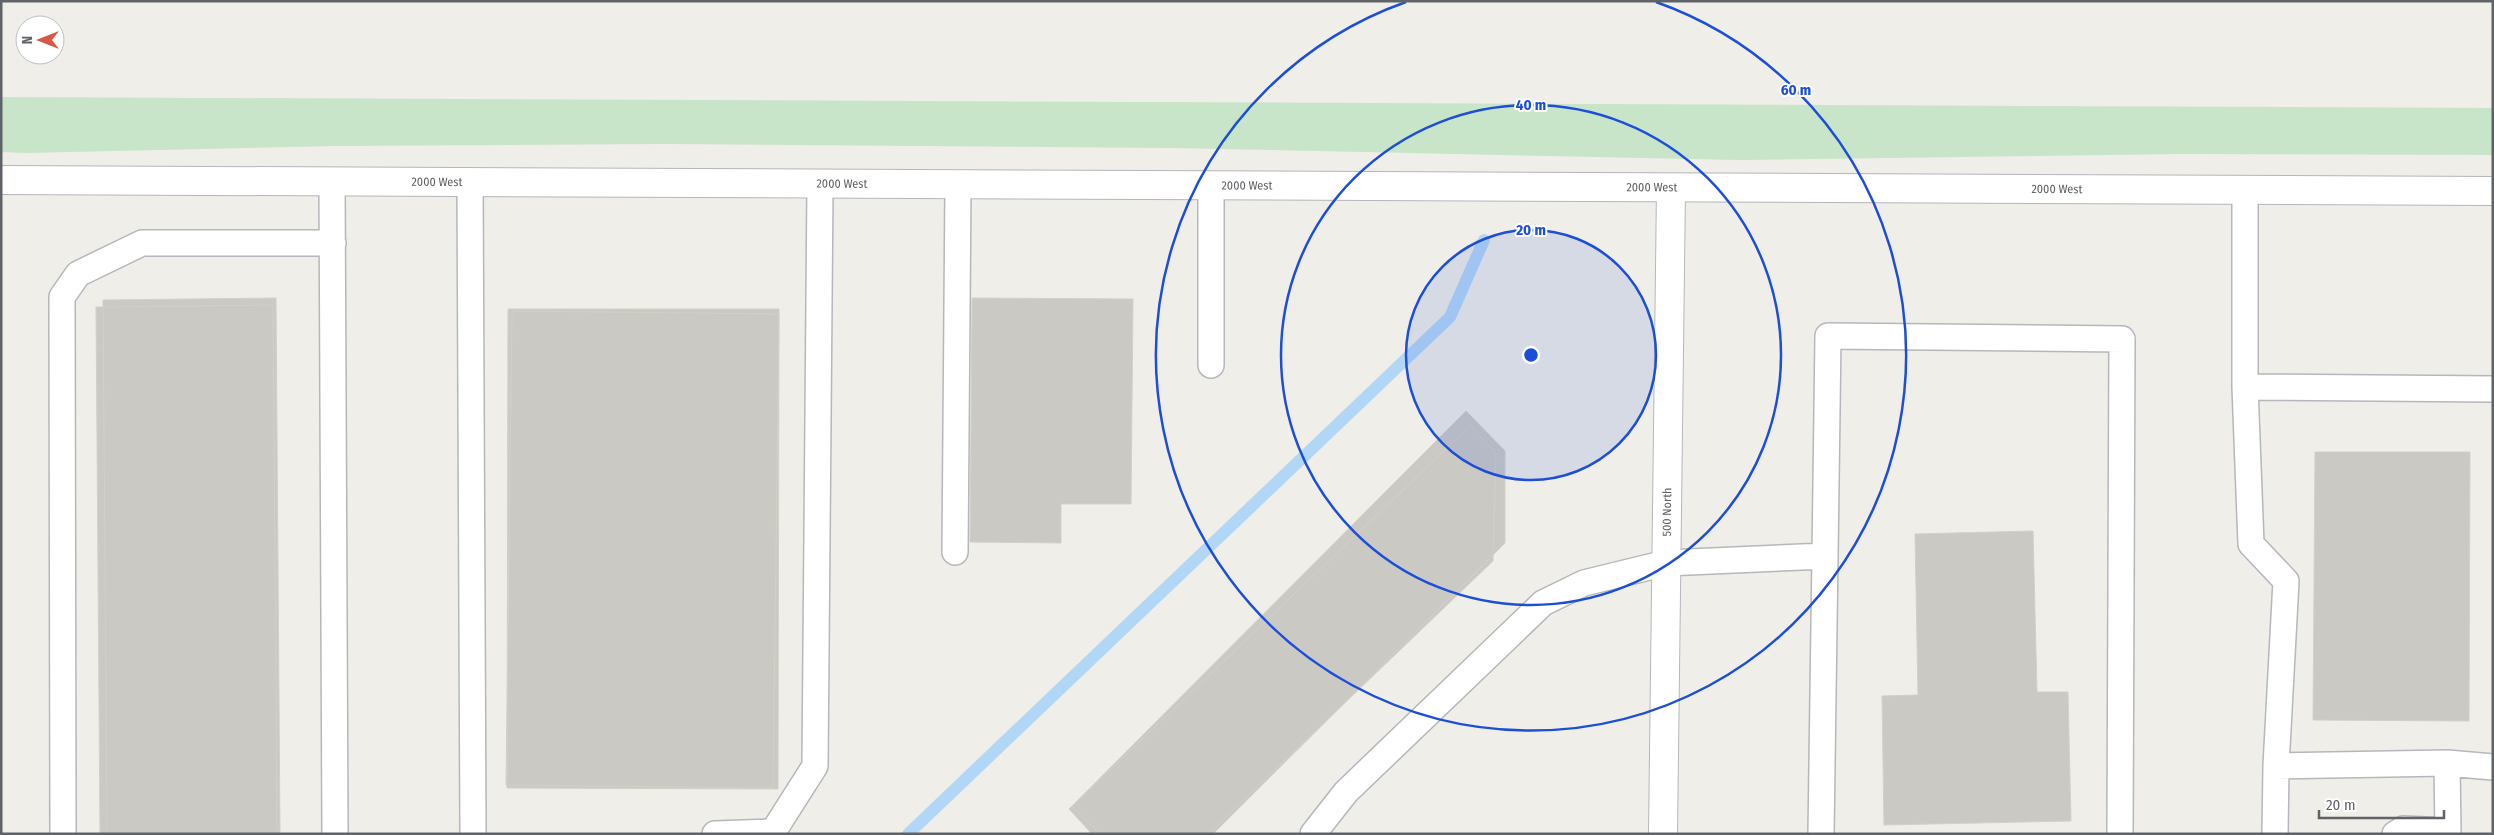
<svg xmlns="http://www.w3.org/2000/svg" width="2494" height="835" viewBox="0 0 2494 835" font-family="'Fira Sans Condensed',sans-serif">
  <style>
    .green { fill: #c8e4c9 }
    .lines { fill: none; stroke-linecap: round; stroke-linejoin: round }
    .stream { stroke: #b2d6f6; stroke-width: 12 }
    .building { fill: #cbc9c4; stroke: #d4d0c7 }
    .lane-casing { stroke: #b5b7bb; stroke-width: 28 }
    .street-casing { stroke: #b5b7bb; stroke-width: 30 }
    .secondary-casing { stroke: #b4b6bb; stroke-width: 30 }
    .lane { stroke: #fff; stroke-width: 25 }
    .street { stroke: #fff; stroke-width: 28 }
    .secondary { stroke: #fff; stroke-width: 28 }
    .ring { fill: none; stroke: #1d4ed8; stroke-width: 2.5 }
    .labels { text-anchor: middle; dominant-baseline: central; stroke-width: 4; stroke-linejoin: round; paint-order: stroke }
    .street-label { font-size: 12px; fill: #5f6266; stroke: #fff }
    .centre { fill: #1d4ed8; stroke: #fff; stroke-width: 2.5 }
    .ring-label { font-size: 15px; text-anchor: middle; font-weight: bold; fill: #1d4ed8; stroke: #fff; stroke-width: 4; stroke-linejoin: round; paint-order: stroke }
  </style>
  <rect width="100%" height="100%" fill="#f0eee8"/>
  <path class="green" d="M 1,97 L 2493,108 L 2493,155 L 2179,154 L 1739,160 L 1172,148 L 665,144 L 334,146 L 26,153 L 1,152 Z"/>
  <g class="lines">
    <path class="stream" d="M 908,834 L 1450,317 L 1484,240"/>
  </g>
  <path class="building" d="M 276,298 L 280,834 L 107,834 L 103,300 Z
    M 972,298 L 1133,299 L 1131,504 L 1061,504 L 1061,543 L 970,542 Z
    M 273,305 L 277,834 L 100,834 L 96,307 Z
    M 508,309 L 779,309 L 778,789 L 507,788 Z
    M 512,311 L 779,314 L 773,788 L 506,785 Z
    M 1466,411 L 1505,451 L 1505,543 L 1213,834 L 1100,834 L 1072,806 Z
    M 1470,426 L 1496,454 L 1493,561 L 1208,834 L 1092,834 L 1069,809 Z
    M 2315,452 L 2470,452 L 2469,721 L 2313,720 Z
    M 2033,531 L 2037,692 L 2068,692 L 2071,821 L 1884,825 L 1882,696 L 1918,695 L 1915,534 Z"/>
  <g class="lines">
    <defs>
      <path id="lane" d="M 332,181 L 335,834
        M 470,181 L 473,834
        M 1211,186 L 1211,365
        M 2245,190 L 2245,387 L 2251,544 L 2286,581 L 2276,766
        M 2245,387 L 2493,389
        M 955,552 L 958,185
        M 1825,556 L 1828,336 L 2122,339 L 2120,834
        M 2447,763 L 2448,834
        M 63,834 L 62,297 L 78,274 L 142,243 L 333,243
        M 715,834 L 773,832 L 815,766 L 820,185
        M 1313,834 L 1346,792 L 1543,603 L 1584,583 L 1666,563 L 1825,556 L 1821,834
        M 2275,834 L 2276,766 L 2447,763 L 2493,767
        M 2395,834 L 2403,829 L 2448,831"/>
      <g id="street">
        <path id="s1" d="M 1663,834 L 1671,188"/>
      </g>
      <g id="secondary">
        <path id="s2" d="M 1,180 L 2493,191"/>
      </g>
    </defs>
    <use href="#lane" class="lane-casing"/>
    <use href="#street" class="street-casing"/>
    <use href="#secondary" class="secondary-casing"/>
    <use href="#lane" class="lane"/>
    <use href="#street" class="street"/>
    <use href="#secondary" class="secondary"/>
  </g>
  <circle cx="1531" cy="355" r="125" fill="#1d4ed8" fill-opacity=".12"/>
  <g class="ring">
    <circle cx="1531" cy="355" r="125"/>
    <circle cx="1531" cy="355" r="250"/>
    <path d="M1656 2A375 375 0 1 1 1406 2"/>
  </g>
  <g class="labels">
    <g class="street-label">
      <text stroke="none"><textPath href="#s2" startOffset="436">2000 West</textPath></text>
      <text stroke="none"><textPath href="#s2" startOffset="841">2000 West</textPath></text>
      <text stroke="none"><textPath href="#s2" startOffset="1246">2000 West</textPath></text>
      <text stroke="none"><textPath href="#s2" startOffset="1651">2000 West</textPath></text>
      <text stroke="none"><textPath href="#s2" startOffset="2056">2000 West</textPath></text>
      <text stroke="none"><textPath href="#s1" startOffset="322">500 North</textPath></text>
    </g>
  </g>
  <circle cx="1531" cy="355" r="8" class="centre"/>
  <g class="ring-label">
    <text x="1796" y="95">60 m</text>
    <text x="1531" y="110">40 m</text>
    <text x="1531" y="235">20 m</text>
  </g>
  <rect width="2494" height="835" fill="none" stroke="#5f6266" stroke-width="5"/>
  <g transform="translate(40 40) rotate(270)"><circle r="24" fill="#ffffff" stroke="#bfc0c2"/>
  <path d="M0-4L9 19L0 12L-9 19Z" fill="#d65848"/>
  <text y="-8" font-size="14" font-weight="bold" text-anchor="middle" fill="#5f6266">N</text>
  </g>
  <path d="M2319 810v8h125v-8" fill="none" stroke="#5f6266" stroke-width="2.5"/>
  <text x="2326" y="810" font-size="15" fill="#5f6266" stroke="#ffffff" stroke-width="4" paint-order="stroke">20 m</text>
</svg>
